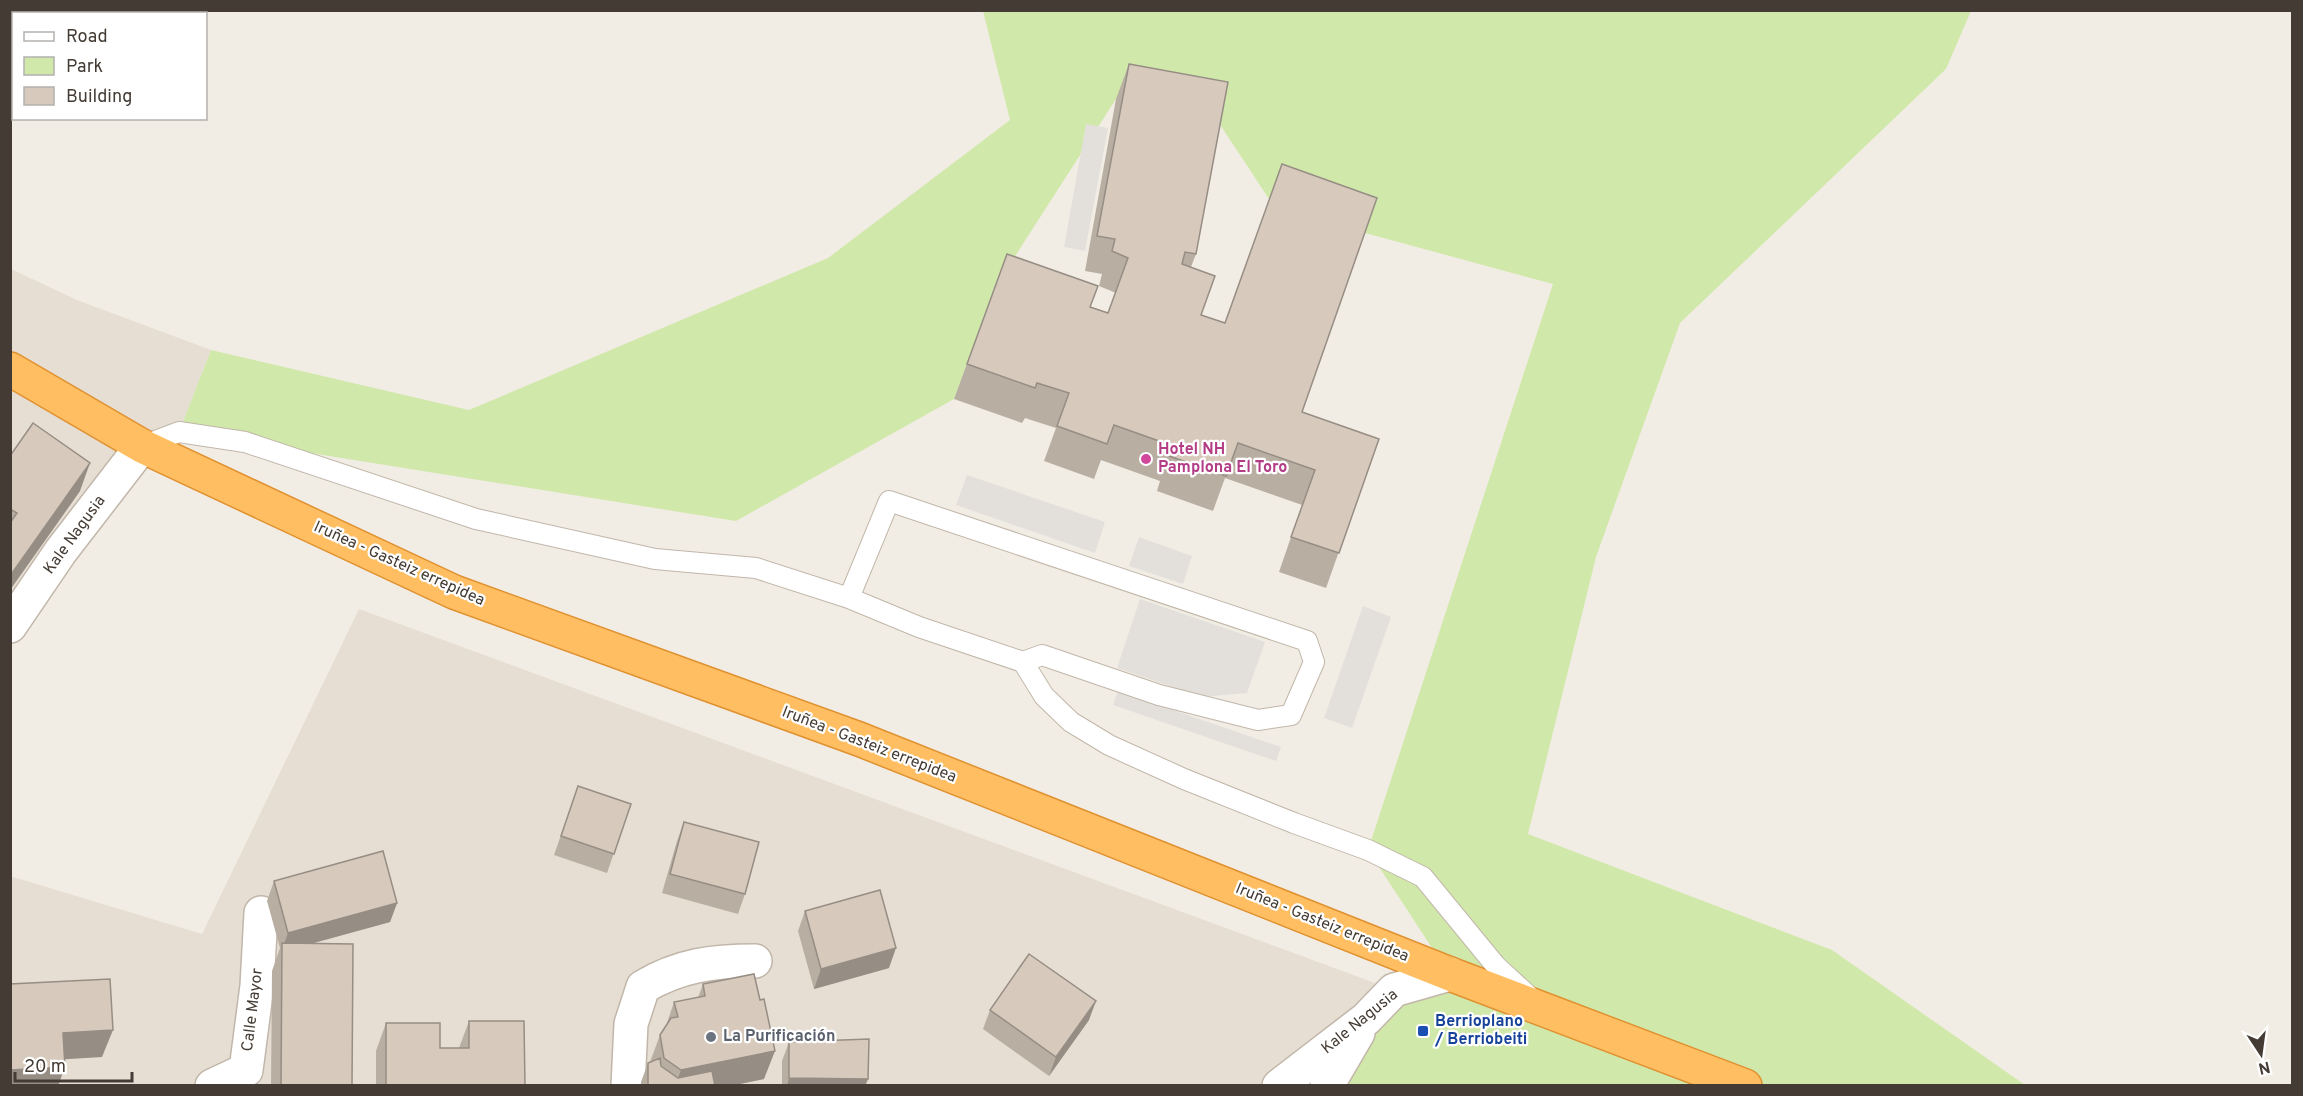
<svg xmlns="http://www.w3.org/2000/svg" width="2303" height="1096" viewBox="0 0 2303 1096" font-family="Overpass,sans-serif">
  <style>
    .residential { fill: #e6ded2 }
    .green { fill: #d1e8ab }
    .parking { fill: #e3e0dc }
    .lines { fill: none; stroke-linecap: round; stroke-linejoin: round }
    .lane-casing { stroke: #c1b6a9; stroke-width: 22 }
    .street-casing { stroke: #c1b6a9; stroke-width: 36 }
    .highway-casing { stroke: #e09130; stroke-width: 36 }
    .lane { stroke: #fff; stroke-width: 20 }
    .street { stroke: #fff; stroke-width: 33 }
    .highway { stroke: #ffbe62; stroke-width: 33 }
    .wall { fill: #b9aea2 }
    .shaded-wall { fill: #968d84 }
    .building { fill: #d7cabc; stroke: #968d84; stroke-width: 1.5 }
    .hotel-dot { fill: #d1479c; stroke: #fff; stroke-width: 2 }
    .transit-dot { fill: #1a4fb4; stroke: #fff; stroke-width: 2 }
    .worship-dot { fill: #6b7280; stroke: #fff; stroke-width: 2 }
    .labels { text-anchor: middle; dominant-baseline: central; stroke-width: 4.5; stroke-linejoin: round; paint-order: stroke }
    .hotel-label { font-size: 16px; font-weight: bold; fill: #b23c85; stroke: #fff; text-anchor: start }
    .street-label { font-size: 16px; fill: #443c34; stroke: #fff }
    .transit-label { font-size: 16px; font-weight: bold; fill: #164399; stroke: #fff; text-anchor: start }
    .worship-label { font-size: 16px; font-weight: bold; fill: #5b616d; stroke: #fff; text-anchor: start }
  </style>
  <rect width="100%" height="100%" fill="#f2ede4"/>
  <path class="residential" d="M 11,269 L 77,300 L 211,350 L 179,432 L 142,446 L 11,629 Z
    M 359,609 L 1394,990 L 1370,1085 L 11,1085 L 10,876 L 202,934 Z"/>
  <path class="green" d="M 983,11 L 1971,11 L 1946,69 L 1680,323 L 1596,557 L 1528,834 L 1832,950 L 2025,1085 L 1327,1085 L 1366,1019 L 1449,974 L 1368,850 L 1553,284 L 1365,233 L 1269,199 L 1215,117 L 1116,99 L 994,289 L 954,399 L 736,521 L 179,432 L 211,350 L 469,410 L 828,258 L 1010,120 Z"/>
  <path class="parking" d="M 1086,124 L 1108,128 L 1085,251 L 1064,247 Z
    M 967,475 L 1105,522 L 1095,553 L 956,505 Z
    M 1139,537 L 1192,556 L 1183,584 L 1129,566 Z
    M 1140,599 L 1265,642 L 1247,693 L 1202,697 L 1117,668 Z
    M 1363,606 L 1391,617 L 1352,728 L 1324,718 Z
    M 1118,691 L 1281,747 L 1276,761 L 1113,705 Z"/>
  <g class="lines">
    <defs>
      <path id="lane" d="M 142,446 L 179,432 L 245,442 L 476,519 L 655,559 L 756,568 L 849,598 L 919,627 L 1023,662 L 1044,696 L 1071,722 L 1109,745 L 1184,779 L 1294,823 L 1368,850 L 1423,877 L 1496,966 L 1531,998
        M 849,598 L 889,501 L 1307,641 L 1314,662 L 1291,715 L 1258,720 L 1159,695 L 1042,655 L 1023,662"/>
      <path id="street" d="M 10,626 L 61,551 L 142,446
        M 212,1086 L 246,1070 L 257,986 L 261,913
        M 628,1086 L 631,1024 L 643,987 C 680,965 713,961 755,961
        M 1279,1086 L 1366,1019 L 1394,990 L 1450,974
        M 1327,1086 L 1358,1033"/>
      <path id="highway" d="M 10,369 L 142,446 L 454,592 L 859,739 L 1450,974 L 1745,1086"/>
    </defs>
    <use href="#lane" class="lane-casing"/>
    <use href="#street" class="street-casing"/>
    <use href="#highway" class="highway-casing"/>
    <use href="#lane" class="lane"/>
    <use href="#street" class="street"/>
    <use href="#highway" class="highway"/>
  </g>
  <path class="wall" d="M 1129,64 L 1196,254 L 1191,267 L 1201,315 L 1302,412 L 1379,439 L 1326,588 L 1279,572 L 1302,505 L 1225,478 L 1213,511 L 1157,491 L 1160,481 L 1101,460 L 1094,479 L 1044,461 L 1056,428 L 1025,418 L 1022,423 L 954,399 L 1007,254 L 1090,307 L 1108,313 L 1116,293 L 1099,286 L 1102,274 L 1085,271 L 1116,99 Z
    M 10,456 L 80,491 L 10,590 Z
    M 578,786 L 631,804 L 607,873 L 554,855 Z
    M 684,822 L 745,894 L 738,914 L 662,893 L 677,841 Z
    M 274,881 L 397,903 L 390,922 L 313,943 L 352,1086 L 271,1086 L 272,971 L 280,948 L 267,901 Z
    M 805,911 L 889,968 L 814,989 L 798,931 Z
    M 703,984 L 764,1079 L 730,1086 L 641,1086 L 641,1082 L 648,1063 L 650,1062 L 660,1035 L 666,1026 L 674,1002 L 698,998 Z
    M 990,1010 L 1089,1020 L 1049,1076 L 983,1029 Z
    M 469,1021 L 525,1086 L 376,1086 L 376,1051 L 386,1023 L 440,1048 L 459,1048 Z
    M 789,1042 L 868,1079 L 865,1086 L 782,1086 L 782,1061 Z"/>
  <path class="shaded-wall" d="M 90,463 L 80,491 L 10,590 L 10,576 Z
    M 397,903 L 390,922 L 281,952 L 288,933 Z
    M 896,948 L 889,968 L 814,989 L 821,969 Z
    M 1096,1001 L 1089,1020 L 1049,1076 L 1056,1057 Z
    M 113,1030 L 102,1057 L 53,1060 L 63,1033 Z
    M 775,1051 L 764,1079 L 730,1086 L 675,1086 L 681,1070 Z
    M 65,1067 L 58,1086 L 10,1086 L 10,1070 Z
    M 789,1078 L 868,1079 L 865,1086 L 787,1086 Z"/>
  <path class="building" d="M 1129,64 L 1228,82 L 1196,254 L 1185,252 L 1182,264 L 1215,276 L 1201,315 L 1225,323 L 1282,164 L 1377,198 L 1302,412 L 1379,439 L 1339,553 L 1291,537 L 1315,470 L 1238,443 L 1226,476 L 1169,456 L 1173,446 L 1114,425 L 1107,444 L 1057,426 L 1069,393 L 1037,383 L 1035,388 L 967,364 L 1007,254 L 1098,286 L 1090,307 L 1108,313 L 1128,258 L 1112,251 L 1115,239 L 1097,236 Z
    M 33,423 L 90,463 L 10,576 L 10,523 L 17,513 L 10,509 L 10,456 Z
    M 578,786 L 631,804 L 614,854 L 561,836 Z
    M 684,822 L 759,842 L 745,894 L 670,874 Z
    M 383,851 L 397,903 L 288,933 L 274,881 Z
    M 880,890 L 896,948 L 821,969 L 805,911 Z
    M 282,943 L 353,944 L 352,1086 L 281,1086 Z
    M 1029,954 L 1096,1001 L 1056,1057 L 990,1010 Z
    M 754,974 L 760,1000 L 764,999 L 775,1051 L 681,1070 L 664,1058 L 660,1035 L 671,1018 L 678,1017 L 674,1002 L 705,996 L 703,984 Z
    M 110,979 L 113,1030 L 63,1033 L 65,1067 L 10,1070 L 10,984 Z
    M 469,1021 L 524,1021 L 525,1086 L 386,1086 L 386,1023 L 440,1023 L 440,1048 L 469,1048 Z
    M 869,1039 L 868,1079 L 789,1078 L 789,1042 Z
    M 660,1058 L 661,1066 L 678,1078 L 712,1071 L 715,1086 L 648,1086 L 648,1063 Z"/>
  <circle class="hotel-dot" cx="1146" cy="459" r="6"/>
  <rect class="transit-dot" x="1417" y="1025" width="12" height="12" rx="3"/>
  <circle class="worship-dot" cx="711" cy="1037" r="6"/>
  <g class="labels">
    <g class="hotel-label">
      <text x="1158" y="450">Hotel NH<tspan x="1158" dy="18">Pamplona El Toro</tspan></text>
    </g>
    <g class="street-label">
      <text transform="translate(75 535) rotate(-54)">Kale Nagusia</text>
      <text transform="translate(399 564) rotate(24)">Iruñea - Gasteiz errepidea</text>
      <text transform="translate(869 745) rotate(21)">Iruñea - Gasteiz errepidea</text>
      <text transform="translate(1322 923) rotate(22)">Iruñea - Gasteiz errepidea</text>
      <text transform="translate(253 1010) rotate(-83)">Calle Mayor</text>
      <text transform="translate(1360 1022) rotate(-39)">Kale Nagusia</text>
    </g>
    <g class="transit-label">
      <text x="1435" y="1022">Berrioplano<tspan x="1435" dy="18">/ Berriobeiti</tspan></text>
    </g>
    <g class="worship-label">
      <text x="723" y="1037">La Purificación</text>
    </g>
  </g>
  <rect width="2303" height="1096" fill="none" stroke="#443c34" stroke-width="24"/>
  <rect x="12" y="12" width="195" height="108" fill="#ffffff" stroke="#b4b1ae" stroke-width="1.5"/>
  <rect x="24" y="32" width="30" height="9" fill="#ffffff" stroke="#b4b1ae" stroke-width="1.5"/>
  <text x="66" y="42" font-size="18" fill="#443c34">Road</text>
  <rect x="24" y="57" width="30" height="18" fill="#d1e8ab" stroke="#b4b1ae" stroke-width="1.5"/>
  <text x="66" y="72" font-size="18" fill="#443c34">Park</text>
  <rect x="24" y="87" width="30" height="18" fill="#d7cabc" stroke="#b4b1ae" stroke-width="1.5"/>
  <text x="66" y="102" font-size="18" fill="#443c34">Building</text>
  <g transform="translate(2261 1054) rotate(167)" stroke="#ffffff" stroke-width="4.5" paint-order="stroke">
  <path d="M0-4.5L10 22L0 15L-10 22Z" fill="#443c34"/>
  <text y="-9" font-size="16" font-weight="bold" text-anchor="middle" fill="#443c34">N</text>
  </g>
  <path d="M15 1072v9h117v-9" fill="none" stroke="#443c34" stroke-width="3"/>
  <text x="24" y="1072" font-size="18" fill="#443c34" stroke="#ffffff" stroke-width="4.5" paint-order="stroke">20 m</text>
</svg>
